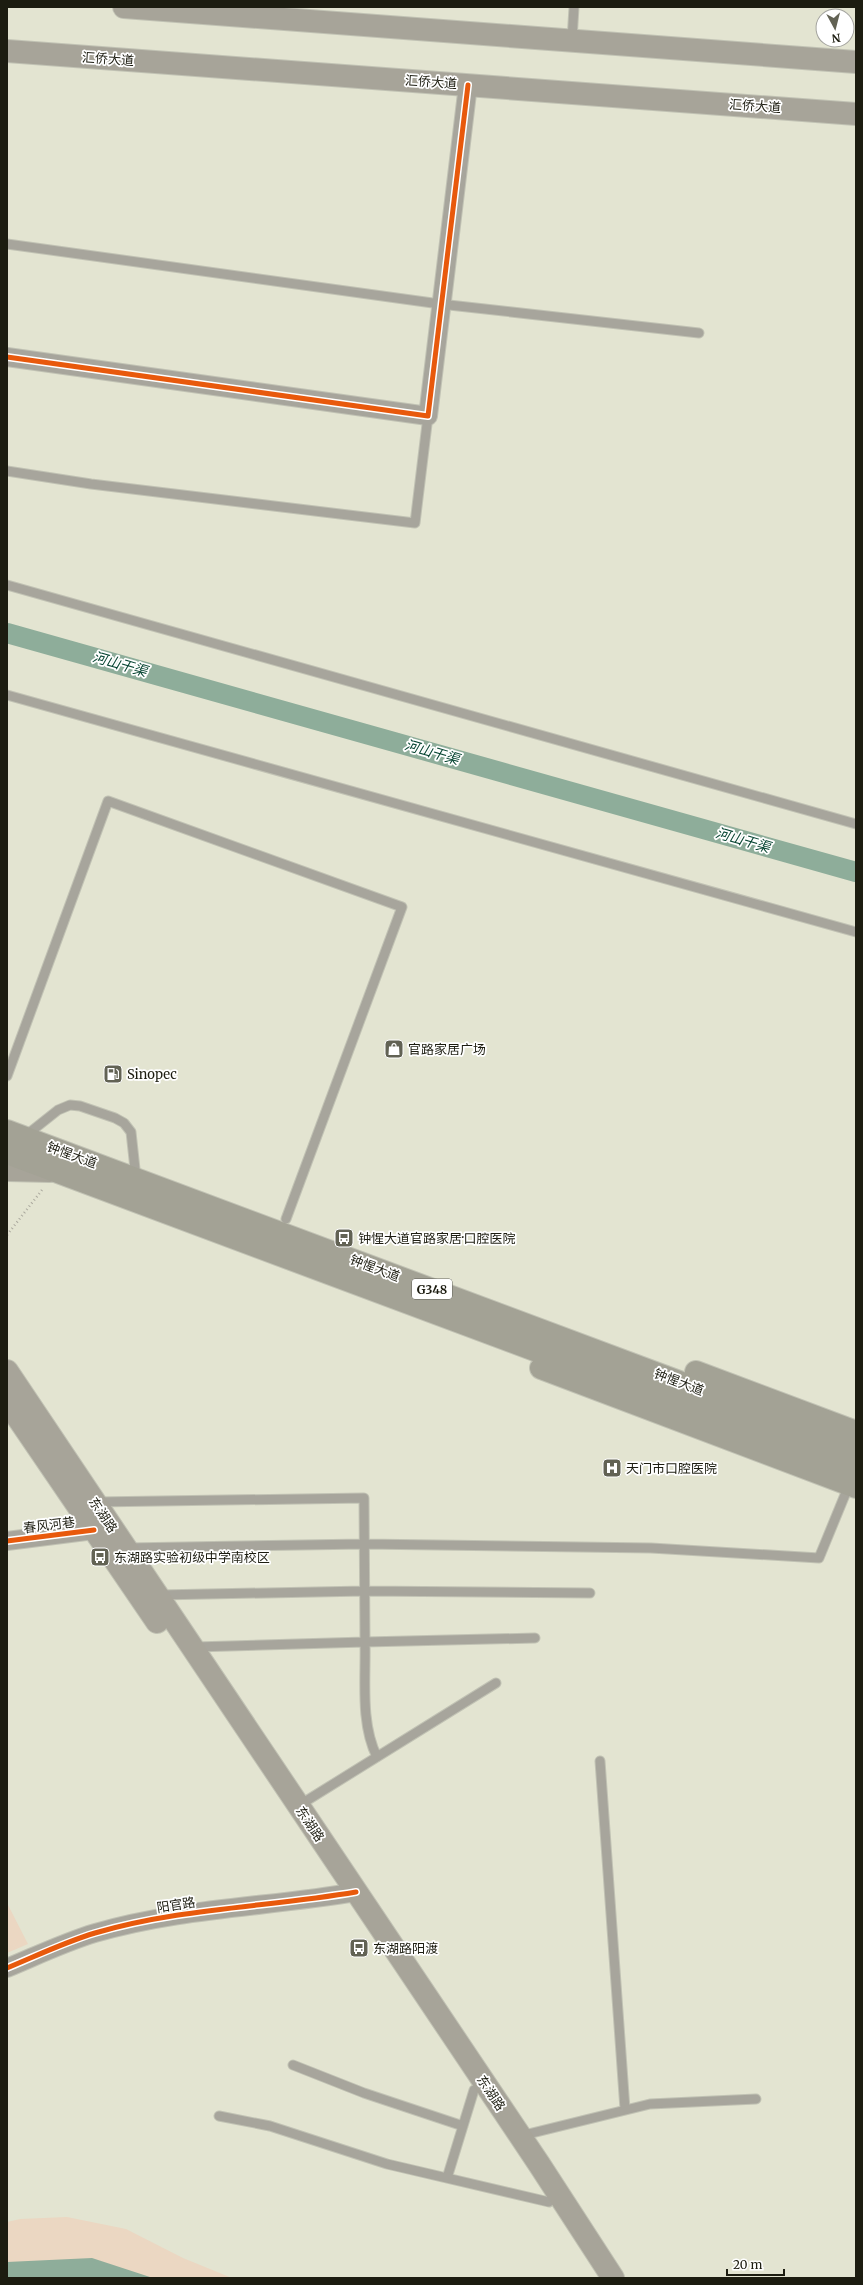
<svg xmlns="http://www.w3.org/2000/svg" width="863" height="2285" viewBox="0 0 863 2285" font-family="Merriweather,'Noto Sans SC',serif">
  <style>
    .green { fill: #ebd7c2 }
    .water { fill: #8ead9a }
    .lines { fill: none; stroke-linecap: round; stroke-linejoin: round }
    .canal { stroke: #8ead9a; stroke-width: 20 }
    .lane-casing { stroke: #c1c2b4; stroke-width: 11 }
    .street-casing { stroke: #c1c2b4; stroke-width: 20 }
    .secondary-casing { stroke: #c1c2b4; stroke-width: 24 }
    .highway-casing { stroke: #c1c2b4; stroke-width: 24 }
    .path { stroke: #aba99e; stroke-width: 2.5; stroke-dasharray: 1 3; stroke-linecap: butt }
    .lane { stroke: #a7a59c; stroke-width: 9 }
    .street { stroke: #a7a59c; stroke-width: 18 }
    .secondary { stroke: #a7a499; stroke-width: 22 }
    .highway { stroke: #a3a295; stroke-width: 22 }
    .cycleway-casing { stroke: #fff; stroke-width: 8 }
    .cycleway { stroke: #e8590c; stroke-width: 5 }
    .labels { text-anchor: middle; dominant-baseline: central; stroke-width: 3.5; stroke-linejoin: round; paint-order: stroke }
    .shield { fill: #fff; stroke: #606058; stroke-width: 1 }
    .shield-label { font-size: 12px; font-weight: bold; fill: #1c1c10 }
    .street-label { font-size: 13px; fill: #1c1c10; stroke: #fff }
    .poi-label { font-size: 13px; fill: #1c1c10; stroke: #fff; text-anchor: start }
    .water-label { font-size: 14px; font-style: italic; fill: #074532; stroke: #fff }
  </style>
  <rect width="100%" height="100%" fill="#e3e4d1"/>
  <path class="green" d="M 7,1903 L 28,1944 L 7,1953 Z
    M 67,2217 L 126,2229 L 183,2258 L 232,2278 L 7,2278 L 7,2222 L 20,2219 Z"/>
  <path class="water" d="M 92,2258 L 153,2278 L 7,2278 L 7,2262 Z"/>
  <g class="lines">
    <path class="canal" d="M 7,633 L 856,872"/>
    <defs>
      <path id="lane" d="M 572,40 L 574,7
        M 7,244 L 440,304 L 699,333
        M 7,471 L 91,484 L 415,523 L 428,416
        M 7,585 L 856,824
        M 7,695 L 856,932
        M 7,1076 L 108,801 L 402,907 L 286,1219
        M 24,1137 L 58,1110 L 70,1105 L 80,1106 L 115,1118 L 124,1123 L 131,1132 L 136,1178
        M 96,1502 L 364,1498 L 365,1642 L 195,1647
        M 127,1548 L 364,1544 L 651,1548 L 819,1558 L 849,1485
        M 159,1595 L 365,1591 L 590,1593
        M 377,1757 C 360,1723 366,1679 365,1642 L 535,1638
        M 600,1761 L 625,2109
        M 298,1806 L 496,1683
        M 293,2065 L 364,2093 L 463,2126
        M 219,2116 L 270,2126 L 387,2164 L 549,2202
        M 520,2136 L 650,2104 L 756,2099
        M 447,2178 L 474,2090"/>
      <path id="street" d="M 7,357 L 428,416 L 468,85
        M 7,1541 L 94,1530
        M 7,1968 C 36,1956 65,1942 95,1933 C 180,1908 269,1907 356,1892"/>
      <path id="secondary" d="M 124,7 L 856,62
        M 7,51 L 856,114
        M 7,1170 L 50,1171
        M 7,1371 L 539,2164 L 613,2278
        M 7,1402 L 157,1622"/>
      <path id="highway" d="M 7,1131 L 856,1448
        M 7,1153 L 856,1470
        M 541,1368 L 856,1487
        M 696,1372 L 856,1432"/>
    </defs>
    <use href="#lane" class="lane-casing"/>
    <use href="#street" class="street-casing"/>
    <use href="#secondary" class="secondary-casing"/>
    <use href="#highway" class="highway-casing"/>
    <path class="path" d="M 7,1235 L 42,1190"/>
    <use href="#lane" class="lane"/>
    <use href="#street" class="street"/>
    <use href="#secondary" class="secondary"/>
    <use href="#highway" class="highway"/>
    <defs>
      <path id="cycleway" d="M 7,357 L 428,416 L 468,85
        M 7,1541 L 94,1530
        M 7,1968 C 36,1956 65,1942 95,1933 C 180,1908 269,1907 356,1892"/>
    </defs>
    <use href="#cycleway" class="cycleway-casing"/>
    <use href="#cycleway" class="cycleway"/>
  </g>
  <defs>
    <symbol id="shop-square" viewBox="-11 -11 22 22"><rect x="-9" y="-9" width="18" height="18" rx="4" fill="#626254" stroke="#fff"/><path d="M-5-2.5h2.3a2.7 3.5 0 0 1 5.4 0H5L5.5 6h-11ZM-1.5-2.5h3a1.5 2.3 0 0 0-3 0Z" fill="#fff"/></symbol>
    <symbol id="fuel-square" viewBox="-11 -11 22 22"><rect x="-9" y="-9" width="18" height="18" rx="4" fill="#626254" stroke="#fff"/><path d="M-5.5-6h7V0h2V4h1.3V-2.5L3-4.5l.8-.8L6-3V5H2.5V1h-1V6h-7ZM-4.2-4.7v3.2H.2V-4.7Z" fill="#fff"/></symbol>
    <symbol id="bus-square" viewBox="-11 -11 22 22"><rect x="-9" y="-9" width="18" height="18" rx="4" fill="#626254" stroke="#fff"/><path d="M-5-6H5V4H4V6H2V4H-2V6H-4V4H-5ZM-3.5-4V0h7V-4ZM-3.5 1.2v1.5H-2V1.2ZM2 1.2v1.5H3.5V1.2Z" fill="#fff"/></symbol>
    <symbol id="hospital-square" viewBox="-11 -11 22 22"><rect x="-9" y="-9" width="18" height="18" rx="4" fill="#626254" stroke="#fff"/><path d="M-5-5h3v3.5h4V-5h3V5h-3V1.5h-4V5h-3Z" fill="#fff"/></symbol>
  </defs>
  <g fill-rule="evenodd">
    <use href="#shop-square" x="383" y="1038" width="22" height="22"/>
    <use href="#fuel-square" x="102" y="1063" width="22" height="22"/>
    <use href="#bus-square" x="333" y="1227" width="22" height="22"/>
    <use href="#hospital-square" x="601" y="1457" width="22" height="22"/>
    <use href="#bus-square" x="89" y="1546" width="22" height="22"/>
    <use href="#bus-square" x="348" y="1937" width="22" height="22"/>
  </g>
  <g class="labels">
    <rect class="shield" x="412" y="1279" width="40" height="20" rx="3"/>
    <g class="shield-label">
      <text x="432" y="1289">G348</text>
    </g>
    <g class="street-label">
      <text transform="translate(108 59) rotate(4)">汇侨大道</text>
      <text transform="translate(431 82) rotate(4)">汇侨大道</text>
      <text transform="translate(755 106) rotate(4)">汇侨大道</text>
      <text transform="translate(72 1155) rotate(20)">钟惺大道</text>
      <text transform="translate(375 1268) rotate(21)">钟惺大道</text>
      <text transform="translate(679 1382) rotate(21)">钟惺大道</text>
      <text transform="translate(103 1515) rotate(56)">东湖路</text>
      <text transform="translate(49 1525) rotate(-7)">春风河巷</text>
      <text transform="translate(310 1824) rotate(56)">东湖路</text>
      <text transform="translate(176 1905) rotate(-9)">阳官路</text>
      <text transform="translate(491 2093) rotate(56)">东湖路</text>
    </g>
    <g class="poi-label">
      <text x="408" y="1049">官路家居广场</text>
      <text x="127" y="1074">Sinopec</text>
      <text x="358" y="1238">钟惺大道官路家居·口腔医院</text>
      <text x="626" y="1468">天门市口腔医院</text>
      <text x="114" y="1557">东湖路实验初级中学南校区</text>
      <text x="373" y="1948">东湖路阳渡</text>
    </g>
    <g class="water-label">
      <text transform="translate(120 664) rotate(16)">河山干渠</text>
      <text transform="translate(432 752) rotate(16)">河山干渠</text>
      <text transform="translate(743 840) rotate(16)">河山干渠</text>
    </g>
  </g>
  <rect width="863" height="2285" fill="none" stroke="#1c1c10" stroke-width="16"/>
  <g transform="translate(835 28) rotate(173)"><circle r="19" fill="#ffffff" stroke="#a4a49f"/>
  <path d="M0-3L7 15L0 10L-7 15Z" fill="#626254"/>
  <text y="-6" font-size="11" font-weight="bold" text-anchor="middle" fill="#1c1c10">N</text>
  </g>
  <path d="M727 2269v6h57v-6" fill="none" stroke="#1c1c10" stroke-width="2"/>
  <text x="733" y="2269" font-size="12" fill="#1c1c10" stroke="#ffffff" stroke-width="3" paint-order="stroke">20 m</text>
</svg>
